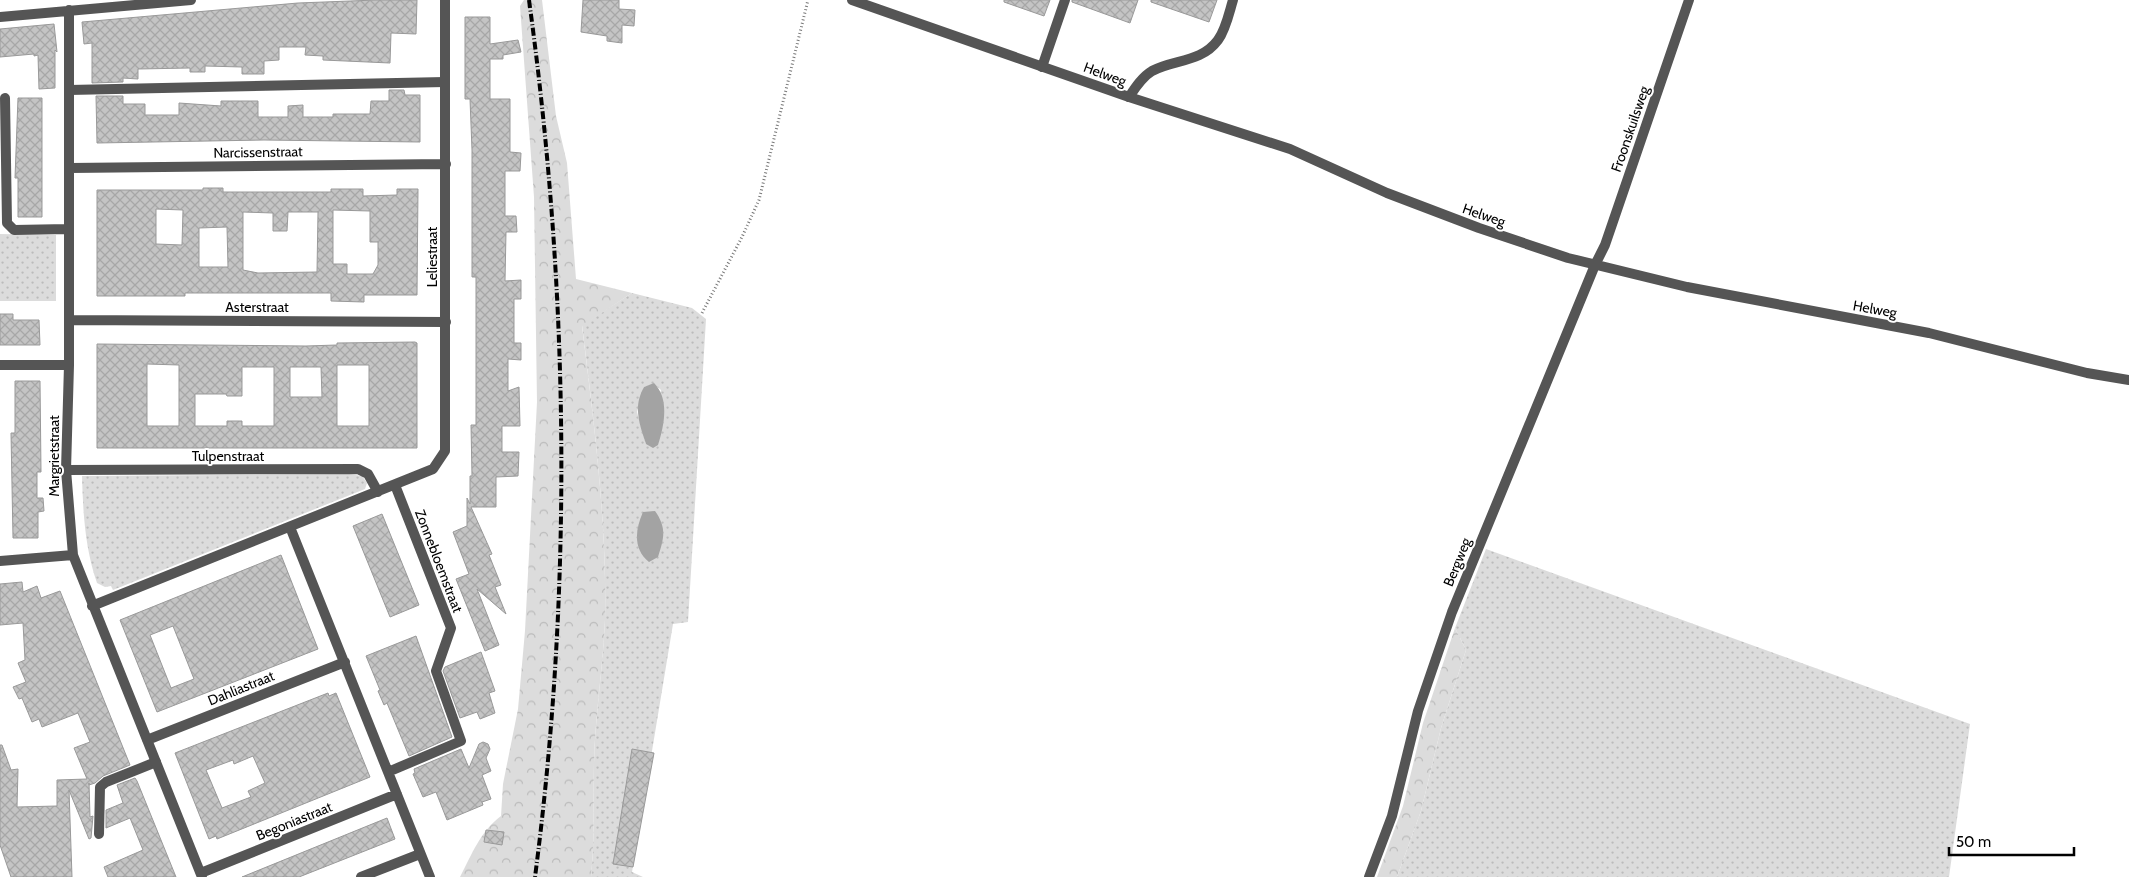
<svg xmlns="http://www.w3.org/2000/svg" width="2129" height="877" viewBox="0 0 2129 877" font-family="Cabin,sans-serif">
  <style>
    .grass { fill: url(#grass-dots); fill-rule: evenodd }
    .forest { fill: url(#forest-crowns) }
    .water { fill: #a3a3a3 }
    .building { fill: url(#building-cross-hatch); stroke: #999; fill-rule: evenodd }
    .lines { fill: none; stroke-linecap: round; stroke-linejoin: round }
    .path { stroke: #777; stroke-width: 3; stroke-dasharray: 1 2.5; stroke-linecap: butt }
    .lane { stroke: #555; stroke-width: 10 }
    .street { stroke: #555; stroke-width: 10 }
    .rail { stroke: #000; stroke-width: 4; stroke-dasharray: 8 2.5 1 2.5; stroke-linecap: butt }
    .labels { text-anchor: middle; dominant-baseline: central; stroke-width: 4; stroke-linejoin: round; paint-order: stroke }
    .street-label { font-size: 14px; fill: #000; stroke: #fff }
  </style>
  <defs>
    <pattern id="grass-dots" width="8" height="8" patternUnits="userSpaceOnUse" patternTransform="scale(1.25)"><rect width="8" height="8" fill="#dcdcdc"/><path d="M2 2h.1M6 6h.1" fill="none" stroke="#bbb" stroke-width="1.8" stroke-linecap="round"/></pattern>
    <pattern id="forest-crowns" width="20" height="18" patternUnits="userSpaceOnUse" patternTransform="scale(1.25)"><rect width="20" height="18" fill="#dcdcdc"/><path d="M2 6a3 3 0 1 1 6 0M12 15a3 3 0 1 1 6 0" fill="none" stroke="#bbb"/></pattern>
    <pattern id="building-cross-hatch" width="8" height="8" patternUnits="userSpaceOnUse" patternTransform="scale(1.25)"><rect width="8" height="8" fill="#c4c4c4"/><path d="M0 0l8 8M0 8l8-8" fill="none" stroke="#a7a7a7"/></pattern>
  </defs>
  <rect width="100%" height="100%" fill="#fff"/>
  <path class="grass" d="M 0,234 L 56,235 L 56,301 L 0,301 Z
    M 632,293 L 692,308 L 706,319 L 688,622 L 673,624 L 632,872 L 643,877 L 591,877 C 595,839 593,801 594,763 C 595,716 603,668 605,620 C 607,521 594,423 582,325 ZM 654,384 L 661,390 L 646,444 L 637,412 L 644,387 Z
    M 349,474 L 362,476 L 367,483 L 365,489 L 113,590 L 111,586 L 105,587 L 97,583 C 85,548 83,513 82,476 Z
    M 1486,549 L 1970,724 L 1949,877 L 1397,877 L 1421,811 L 1441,728 L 1466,650 L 1455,628 Z"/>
  <path class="forest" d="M 524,0 L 542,0 L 556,116 L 567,163 L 576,279 L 632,293 L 582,326 C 594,423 607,521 605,620 C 603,668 595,716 594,763 C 593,801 595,839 591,877 L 460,877 C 472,854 480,832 501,816 L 503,784 L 518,709 L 525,631 L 537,402 L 534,197 L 520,6 Z
    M 1455,628 L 1466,650 L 1441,728 L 1421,811 L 1397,877 L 1377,877 L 1403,806 L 1423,723 Z"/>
  <path class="water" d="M 654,383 C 670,399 664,426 658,445 L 653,448 L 646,444 C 639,423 633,407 644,387 Z
    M 655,511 C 667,528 664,538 658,557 L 649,562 C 633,549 635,530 643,512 Z"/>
  <path class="building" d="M 376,0 L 417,0 L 416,34 L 391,33 L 390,63 L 323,60 L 323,56 L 305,55 L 306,47 L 279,47 L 279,60 L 264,61 L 264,74 L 242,74 L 242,67 L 205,66 L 205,72 L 190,72 L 190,68 L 138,69 L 138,79 L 123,78 L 123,82 L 92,83 L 92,43 L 84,44 L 82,22 L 298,3 Z
    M 583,0 L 619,0 L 619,9 L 635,10 L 634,26 L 622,25 L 622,43 L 607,41 L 607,36 L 581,32 Z
    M 1004,0 L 1050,0 L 1044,16 L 1004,2 Z
    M 1072,0 L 1138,0 L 1130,23 L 1072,2 Z
    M 1151,0 L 1217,0 L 1209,22 L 1151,2 Z
    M 465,17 L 490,17 L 490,44 L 518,40 L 521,52 L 503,55 L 503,59 L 490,59 L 490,99 L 510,99 L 510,152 L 521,153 L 520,171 L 505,171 L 505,216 L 516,216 L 517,232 L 506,232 L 505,281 L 521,280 L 521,299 L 514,299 L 514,343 L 521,343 L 521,360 L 508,359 L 508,391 L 519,387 L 520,426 L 502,426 L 502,452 L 519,452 L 518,476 L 496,477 L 496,507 L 471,507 L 492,554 L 489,555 L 501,585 L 495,587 L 506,614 L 477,589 L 499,645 L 485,651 L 456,579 L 469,574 L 453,532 L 467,526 L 467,498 L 470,504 L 470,476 L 472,476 L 471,425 L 476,425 L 476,277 L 472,277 L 472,150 L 470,99 L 465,99 Z
    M 54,24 L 57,52 L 55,50 L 55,88 L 39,89 L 38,55 L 34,56 L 34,54 L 0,57 L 0,29 Z
    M 389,90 L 404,90 L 405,95 L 420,95 L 420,142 L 264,140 L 97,143 L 96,96 L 123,96 L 123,104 L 145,104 L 145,115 L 179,115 L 179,103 L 221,106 L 221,101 L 258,101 L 258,117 L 288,117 L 288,106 L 303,105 L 303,117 L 333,117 L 333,114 L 370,114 L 371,101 L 389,101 Z
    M 18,98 L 42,98 L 42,217 L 18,217 L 18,178 L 15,178 Z
    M 203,188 L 223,188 L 223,192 L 331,192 L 331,189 L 363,189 L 363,196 L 397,195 L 397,189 L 418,189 L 417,295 L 364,295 L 364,302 L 331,301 L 331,293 L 185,293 L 185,296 L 97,296 L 97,190 L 203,190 ZM 156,209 L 183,210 L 182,245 L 156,244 ZM 333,210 L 370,211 L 370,242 L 378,242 L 378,265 L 373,274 L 347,274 L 347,264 L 333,264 ZM 243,212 L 273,213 L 273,231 L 287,231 L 288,212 L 318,212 L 317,272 L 258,273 L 243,270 ZM 227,227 L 228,267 L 199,267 L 199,228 Z
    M 0,314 L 13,314 L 13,320 L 39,320 L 40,345 L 0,345 Z
    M 415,342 L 417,343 L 417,448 L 97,448 L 97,344 L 306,346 L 337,345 L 337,343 ZM 147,364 L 179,365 L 179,426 L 147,426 ZM 337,365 L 369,365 L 369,426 L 337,426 ZM 242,367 L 274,367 L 274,426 L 242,426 L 242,421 L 227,421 L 227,426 L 195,426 L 195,394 L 226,394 L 227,396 L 242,396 ZM 290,367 L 321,367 L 322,397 L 290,397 Z
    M 15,381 L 40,381 L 41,472 L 37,472 L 37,498 L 43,498 L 44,511 L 38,512 L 38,538 L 13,538 L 11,433 L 15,433 Z
    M 382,514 L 419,605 L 390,617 L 353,526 Z
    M 281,555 L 318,649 L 157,712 L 120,620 ZM 173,626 L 194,679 L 171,688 L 150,635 Z
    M 22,582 L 23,592 L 37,586 L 41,598 L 60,591 L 130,765 L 103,776 L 95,783 L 89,785 L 89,783 L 90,817 L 93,816 L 91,838 L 89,839 L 69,790 L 72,877 L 11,877 L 0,845 L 0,745 L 2,745 L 11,770 L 18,769 L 17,807 L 57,806 L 57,780 L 87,779 L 74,748 L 90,742 L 78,713 L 42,727 L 39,719 L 32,722 L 22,698 L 19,699 L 13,687 L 26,682 L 18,663 L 25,660 L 23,623 L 0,625 L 0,584 Z
    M 416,636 L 452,737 L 409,756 L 387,703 L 384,705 L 378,691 L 380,690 L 366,656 Z
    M 481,652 L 495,691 L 489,693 L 495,713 L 480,719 L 477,712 L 460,718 L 443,671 L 445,667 Z
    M 328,693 L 329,696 L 336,693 L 370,777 L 217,839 L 216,836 L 209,839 L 175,753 ZM 253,756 L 265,783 L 248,791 L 251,797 L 222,808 L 206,770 L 233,760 L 234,764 Z
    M 483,742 L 488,744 L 490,749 L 486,758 L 491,771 L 482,775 L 491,799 L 482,802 L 483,805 L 447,820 L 436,792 L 423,797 L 413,774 L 415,773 L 414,769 L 461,749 L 469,768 L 479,744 Z
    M 632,749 L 654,753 L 633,867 L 613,864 Z
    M 135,778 L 137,781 L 176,877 L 108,877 L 104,867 L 143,850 L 130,818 L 106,828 L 106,810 L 123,803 L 117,785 Z
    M 387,818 L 395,839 L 299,877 L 242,877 Z
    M 486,830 L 504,832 L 502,845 L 484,842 Z"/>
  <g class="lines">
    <path class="path" d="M 702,313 L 742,237 L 759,200 L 808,0"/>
    <path class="lane" d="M 1042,67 L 1065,0
      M 69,90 L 445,82
      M 1129,97 C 1135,88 1142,77 1152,71 C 1174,59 1201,63 1218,40 C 1226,29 1229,13 1233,0
      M 99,834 L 100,787 L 106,782 L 156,762
      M 361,877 L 420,854"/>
    <path class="street" d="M 852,0 L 1129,97 L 1290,149 L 1387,193 L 1479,228 L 1568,258 L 1687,287 L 1929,333 L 2087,373 L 2129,380
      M 69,10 L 69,365 L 66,470 L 73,555 L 202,877
      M 0,17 L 191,0
      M 5,98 L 7,223 L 14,230 L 68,229
      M 70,168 L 446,164
      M 69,320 L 446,322
      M 0,365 L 69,365
      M 66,470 L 358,469 L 368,474 L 378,492
      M 290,527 L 430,877
      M 0,561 L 73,555
      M 92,606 L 433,469 L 445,451 L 445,0
      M 147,740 L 345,662
      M 388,772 L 461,741 L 436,671 L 451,628 L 395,485
      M 201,873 L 397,794
      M 1369,877 L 1392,816 L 1418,711 L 1452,612 L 1595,265 L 1605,245 L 1689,0"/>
    <path class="rail" d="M 529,0 C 569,291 573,586 535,877"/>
  </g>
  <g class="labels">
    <g class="street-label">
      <text transform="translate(1105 74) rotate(20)">Helweg</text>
      <text transform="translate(1630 129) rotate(-71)">Froonskuilsweg</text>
      <text transform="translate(258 152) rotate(-1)">Narcissenstraat</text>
      <text transform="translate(1484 215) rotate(19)">Helweg</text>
      <text transform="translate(432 257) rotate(-90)">Leliestraat</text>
      <text x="257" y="307">Asterstraat</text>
      <text transform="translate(1875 309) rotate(10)">Helweg</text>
      <text transform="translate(54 456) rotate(-90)">Margrietstraat</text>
      <text x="228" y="456">Tulpenstraat</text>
      <text transform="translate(439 561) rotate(69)">Zonnebloemstraat</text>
      <text transform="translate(1457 562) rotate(-68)">Bergweg</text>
      <text transform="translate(241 688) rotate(-22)">Dahliastraat</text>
      <text transform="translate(294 821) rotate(-22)">Begoniastraat</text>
    </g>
  </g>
  <path d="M1949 847v8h125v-8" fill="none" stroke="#000000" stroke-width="2.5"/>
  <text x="1956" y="847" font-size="15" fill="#000000" stroke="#ffffff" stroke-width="4" paint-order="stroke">50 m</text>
</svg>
